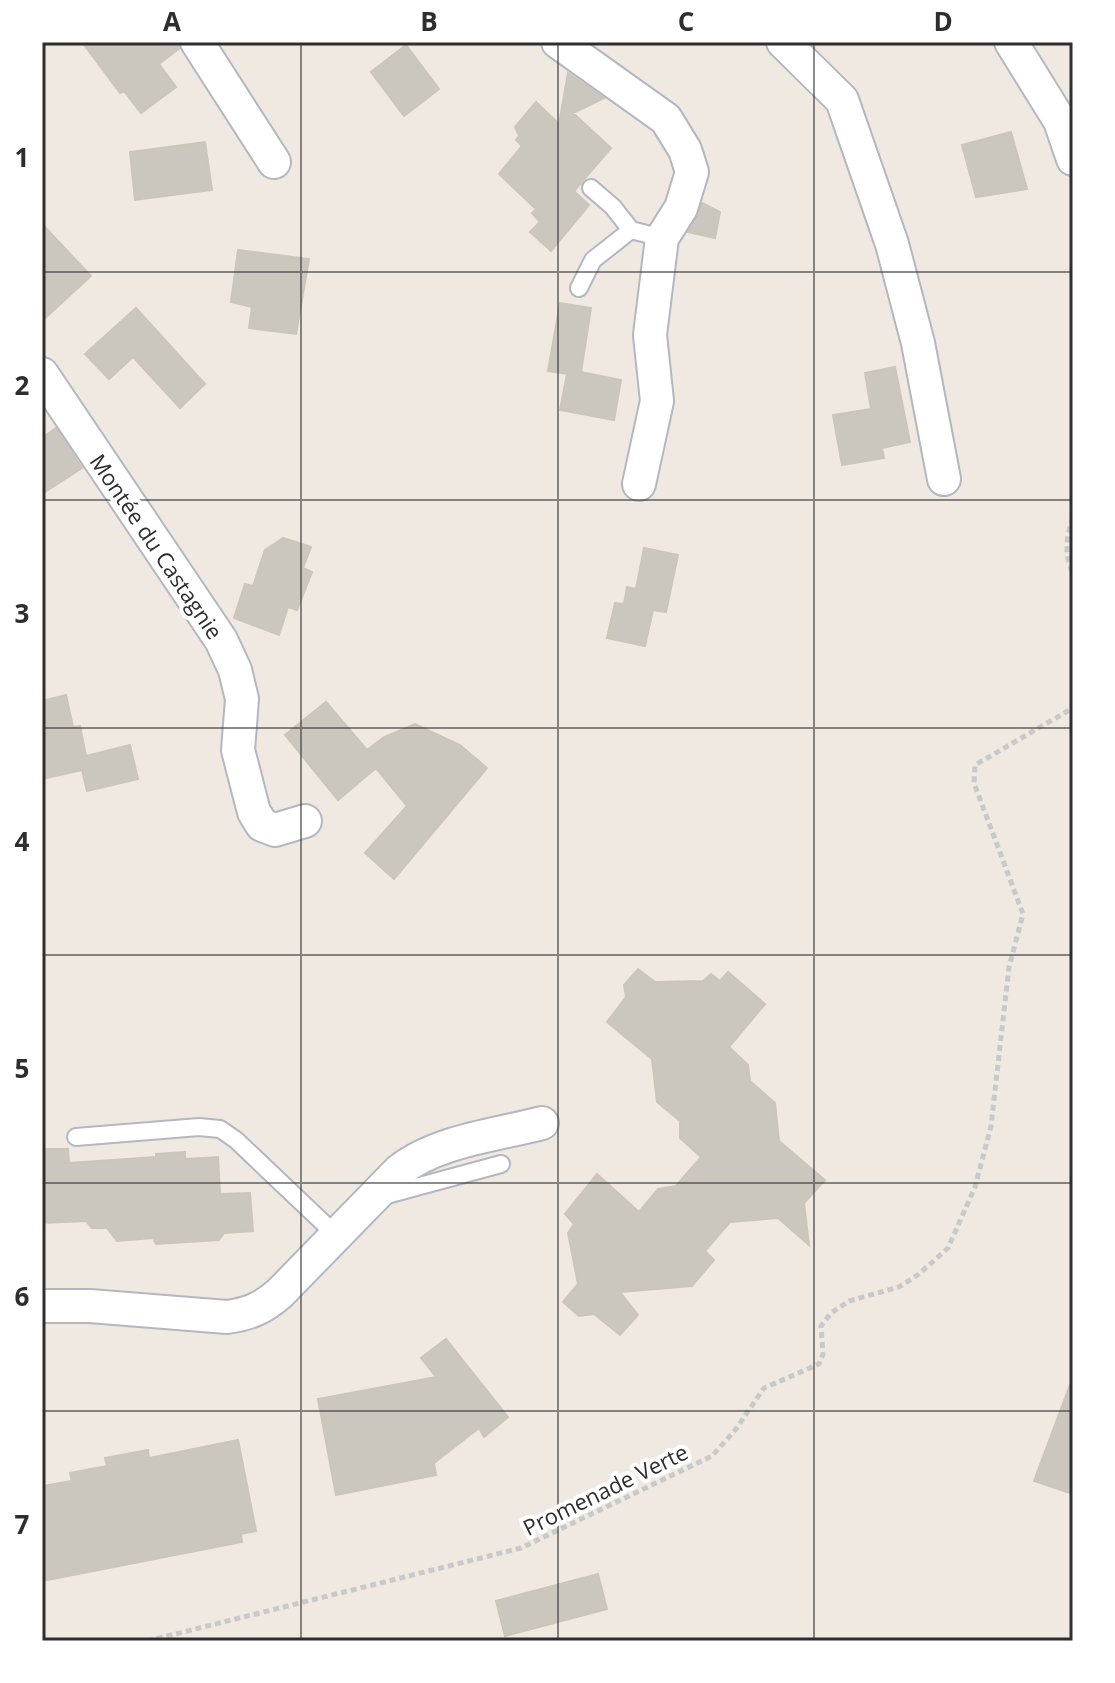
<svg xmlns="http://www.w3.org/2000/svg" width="1115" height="1683" viewBox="0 0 1115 1683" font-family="'Open Sans',sans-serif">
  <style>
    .building { fill: #cbc7bf; stroke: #cbc5ba; stroke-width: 2 }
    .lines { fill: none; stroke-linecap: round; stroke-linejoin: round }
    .lane-casing { stroke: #b4b7c1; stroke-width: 20 }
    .street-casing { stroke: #b4b7c1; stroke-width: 36 }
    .path { stroke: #c9c9c9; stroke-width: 5; stroke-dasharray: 6 4; stroke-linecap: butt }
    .lane { stroke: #fff; stroke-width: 16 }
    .street { stroke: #fff; stroke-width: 32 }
    .grid { fill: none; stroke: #2e2e2e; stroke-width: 2; stroke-opacity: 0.55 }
    .labels { text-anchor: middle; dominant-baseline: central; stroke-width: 8; stroke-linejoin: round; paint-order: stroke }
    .street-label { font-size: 22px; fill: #2e2e2e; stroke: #fff }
    .neatline { fill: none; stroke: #2e2e2e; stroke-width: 3 }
    .grid-label { font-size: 26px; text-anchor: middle; font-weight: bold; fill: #2e2e2e }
  </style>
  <rect width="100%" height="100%" fill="#efe9e1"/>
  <path class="building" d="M 82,42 L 178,42 L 180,48 L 159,64 L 176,87 L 141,113 L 124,91 L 120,93 Z
    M 406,45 L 439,89 L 404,116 L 371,72 Z
    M 568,73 L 604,98 L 573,113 L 611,148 L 574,191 L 589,205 L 551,251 L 530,232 L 540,222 L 532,213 L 536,209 L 499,174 L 522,146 L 516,140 L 519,136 L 515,127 L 536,102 L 559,124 Z
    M 1011,132 L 1027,189 L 976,197 L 962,145 Z
    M 205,142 L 212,190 L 135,200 L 130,152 Z
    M 702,203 L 720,212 L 715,238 L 688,232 Z
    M 42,224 L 91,276 L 42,321 Z
    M 238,250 L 309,259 L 296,334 L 249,328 L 252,307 L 231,302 Z
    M 560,303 L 591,308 L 581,372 L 621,380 L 614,420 L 560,410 L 567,374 L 548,371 Z
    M 136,308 L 205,384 L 180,408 L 133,357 L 109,379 L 85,354 Z
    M 895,367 L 910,442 L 882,448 L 884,458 L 842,465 L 833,415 L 871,409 L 865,373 Z
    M 56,428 L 82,468 L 42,494 L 42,438 Z
    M 283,538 L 311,547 L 303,568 L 312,572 L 297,610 L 288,607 L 279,635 L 234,618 L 245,584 L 253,586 L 265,550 Z
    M 644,548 L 678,555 L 666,612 L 653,610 L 645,646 L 607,638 L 615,603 L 624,604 L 627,587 L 636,589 Z
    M 66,695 L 73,727 L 80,726 L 86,756 L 130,745 L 138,779 L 87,791 L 82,770 L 42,779 L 42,701 Z
    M 326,702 L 367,750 L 384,737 L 415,724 L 460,745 L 487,768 L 394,879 L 365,853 L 407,806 L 376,768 L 338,800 L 285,735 Z
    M 638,969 L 655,982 L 703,981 L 711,974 L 720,981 L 728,972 L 765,1004 L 729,1047 L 748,1065 L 750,1081 L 775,1103 L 779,1141 L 825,1180 L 804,1203 L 809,1245 L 778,1218 L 730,1222 L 705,1251 L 714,1260 L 692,1286 L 620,1292 L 638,1315 L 620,1335 L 594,1314 L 579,1316 L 563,1302 L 578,1284 L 568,1233 L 574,1224 L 565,1214 L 597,1174 L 639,1212 L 658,1189 L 676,1186 L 701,1157 L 680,1138 L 680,1121 L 657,1102 L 652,1059 L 607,1022 L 626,997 L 624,985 Z
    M 42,1149 L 68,1149 L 69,1163 L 156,1157 L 156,1154 L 185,1152 L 185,1159 L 218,1157 L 220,1194 L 250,1193 L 253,1231 L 224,1233 L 219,1240 L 156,1244 L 153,1238 L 117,1241 L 107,1228 L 92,1228 L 86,1221 L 42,1223 Z
    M 446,1339 L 508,1417 L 484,1437 L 479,1428 L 434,1463 L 436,1475 L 336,1495 L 318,1399 L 436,1377 L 421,1358 Z
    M 1070,1385 L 1073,1385 L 1073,1494 L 1034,1481 Z
    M 238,1440 L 256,1531 L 241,1534 L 242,1542 L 42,1581 L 42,1486 L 72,1481 L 70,1473 L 107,1466 L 105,1458 L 148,1450 L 149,1458 Z
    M 598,1574 L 607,1609 L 505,1636 L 496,1601 Z"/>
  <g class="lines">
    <defs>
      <path id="lane" d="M 591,188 L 613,207 L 631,230 L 662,238
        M 579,288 L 593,260 L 631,230
        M 76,1137 L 199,1127 L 220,1129 L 236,1140 L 336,1235
        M 383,1196 L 501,1164"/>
      <path id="street" d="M 197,42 L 274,162
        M 558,42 L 666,119 L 685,150 L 692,172 L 681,208 L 662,238 L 650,335 L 657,401 L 639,484
        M 783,42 L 842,100 L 892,244 L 918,343 L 944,479
        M 1011,42 L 1060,121 L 1073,159
        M 42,374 L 221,640 L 235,670 L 242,699 L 238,750 L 254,812 L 262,825 L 275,830 L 305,821
        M 42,1306 L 90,1306 L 227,1317 C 249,1314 263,1308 280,1293 L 399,1171 C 436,1141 497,1135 542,1123"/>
    </defs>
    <use href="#lane" class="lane-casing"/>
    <use href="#street" class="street-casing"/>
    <path class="path" d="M 1073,517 C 1066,537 1064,554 1073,574
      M 147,1641 L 521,1548 L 712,1456 L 736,1429 L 764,1388 L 819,1364 L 823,1354 L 821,1326 L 831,1313 L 849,1301 L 899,1287 L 919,1274 L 948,1248 L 975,1187 L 991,1126 L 1009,967 L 1023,914 L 974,783 L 975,765 L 1073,708"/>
    <use href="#lane" class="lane"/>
    <use href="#street" class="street"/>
  </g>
  <path class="grid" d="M 301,42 L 301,1641M 558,42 L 558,1641M 814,42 L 814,1641M 42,272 L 1073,272M 42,500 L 1073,500M 42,728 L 1073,728M 42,955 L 1073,955M 42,1183 L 1073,1183M 42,1411 L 1073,1411"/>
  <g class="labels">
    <g class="street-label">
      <text transform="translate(157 546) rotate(56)">Montée du Castagnie</text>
      <text transform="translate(605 1489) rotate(-26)">Promenade Verte</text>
    </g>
  </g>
  <rect width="1115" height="1683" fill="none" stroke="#ffffff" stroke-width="88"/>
  <rect x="44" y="44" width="1027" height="1595" class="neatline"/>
  <g class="grid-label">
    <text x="172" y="31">A</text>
    <text x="429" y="31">B</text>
    <text x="686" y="31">C</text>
    <text x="943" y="31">D</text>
    <text x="22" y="167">1</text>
    <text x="22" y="395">2</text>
    <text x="22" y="623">3</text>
    <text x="22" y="851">4</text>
    <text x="22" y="1078">5</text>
    <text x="22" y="1306">6</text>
    <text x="22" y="1534">7</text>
  </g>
</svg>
